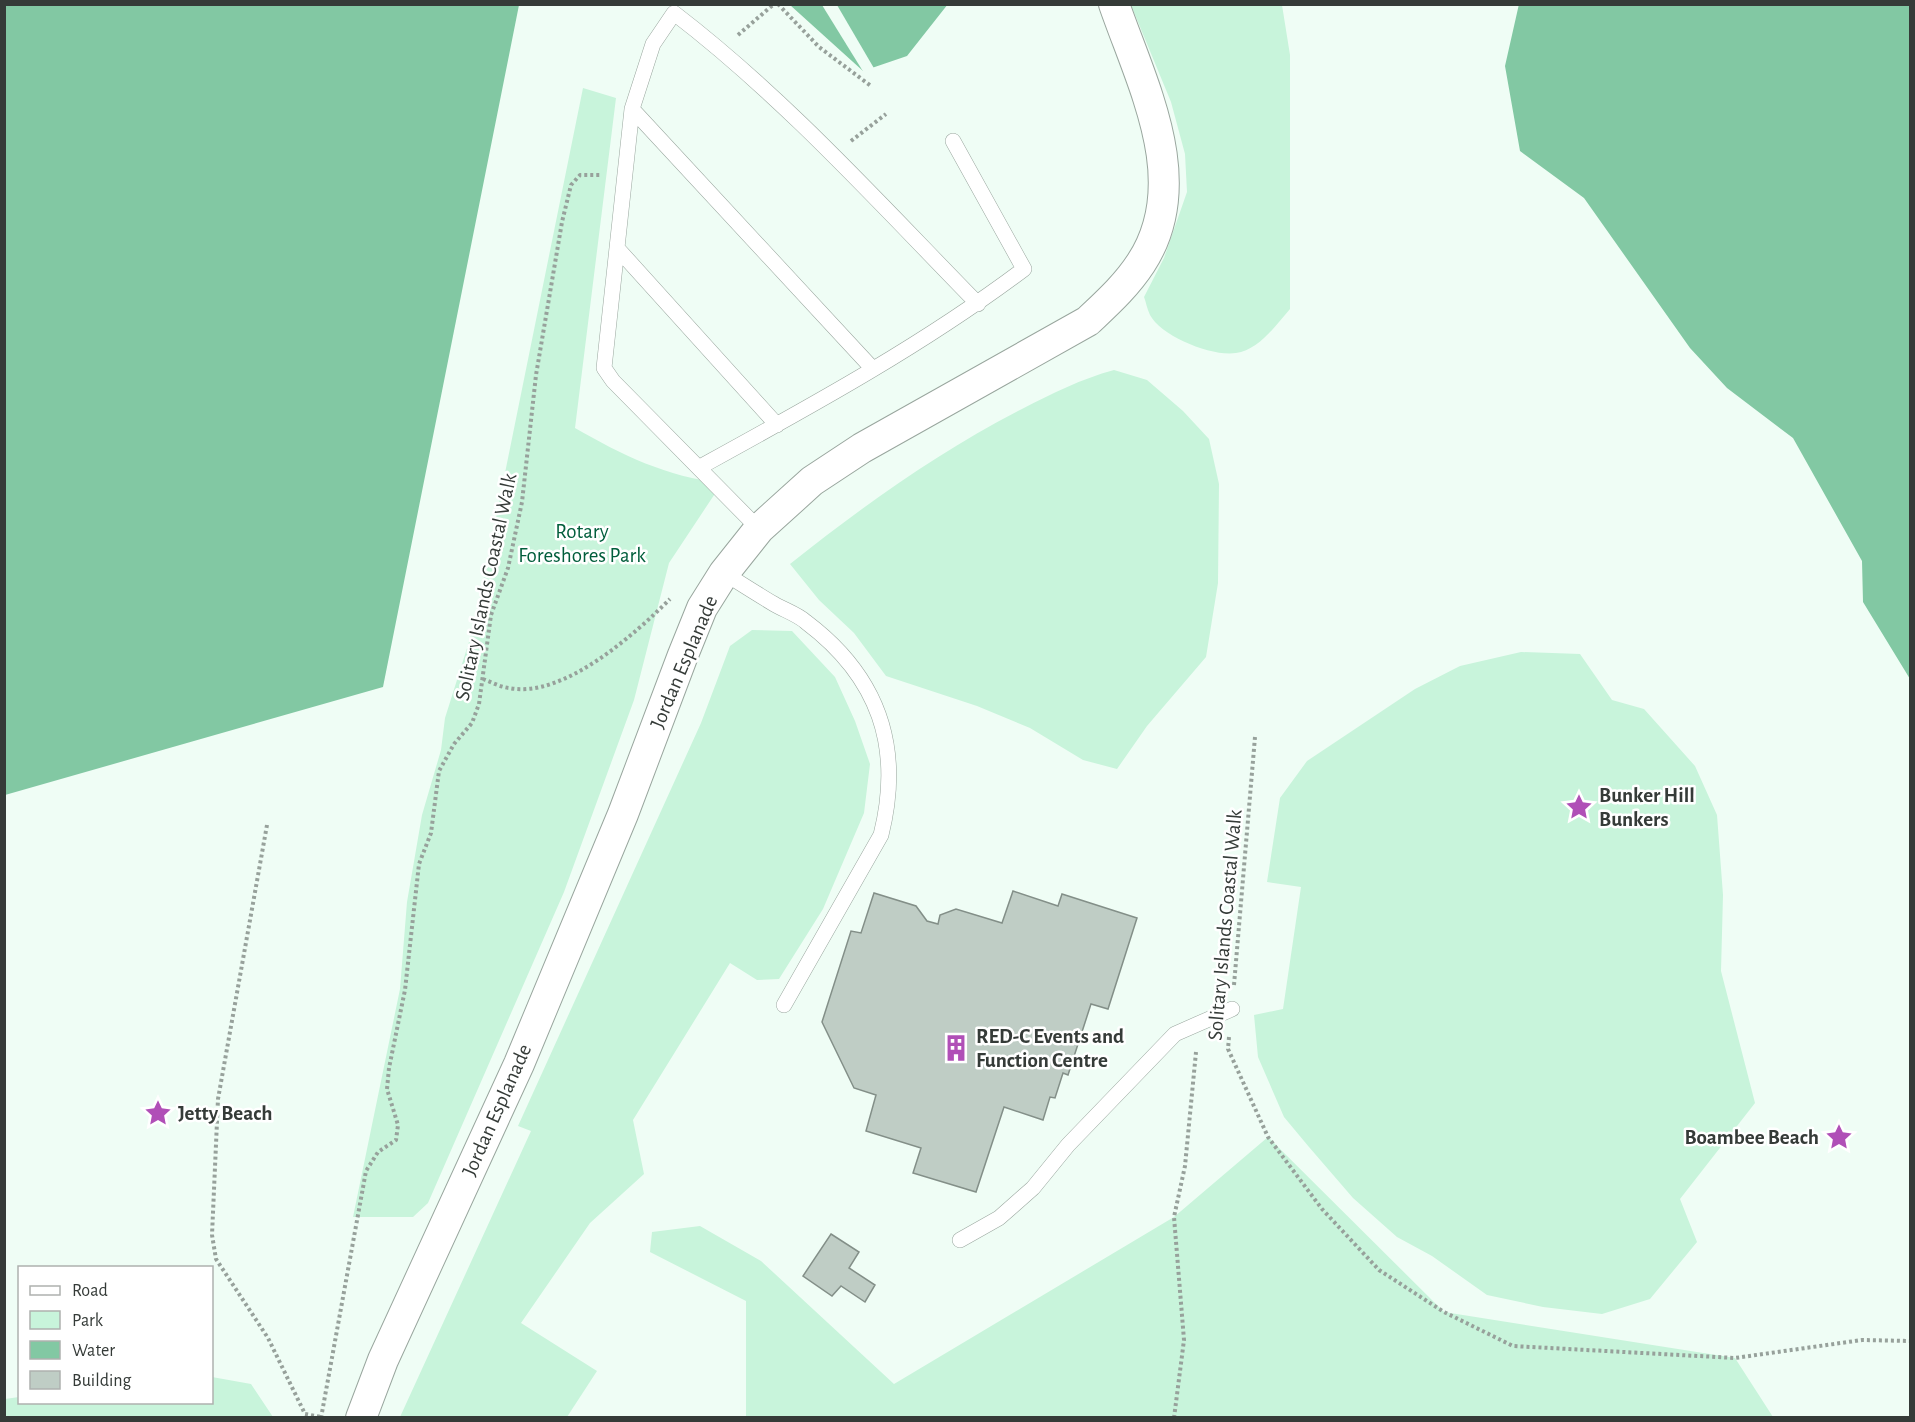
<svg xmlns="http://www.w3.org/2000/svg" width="1915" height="1422" viewBox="0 0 1915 1422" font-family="'Alegreya Sans',sans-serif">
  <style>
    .green { fill: #c8f4db }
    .water { fill: #82c8a3 }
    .pier { fill: #effdf5 }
    .building { fill: #bfcdc5; stroke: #838f88; stroke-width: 1.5 }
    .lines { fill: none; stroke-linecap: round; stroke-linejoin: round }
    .lane-casing { stroke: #99a69e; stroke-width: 16 }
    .street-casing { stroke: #99a69e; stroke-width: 32 }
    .path { stroke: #97a19b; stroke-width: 4; stroke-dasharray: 3 3; stroke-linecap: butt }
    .lane { stroke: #fff; stroke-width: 15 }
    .street { stroke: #fff; stroke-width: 30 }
    .labels { text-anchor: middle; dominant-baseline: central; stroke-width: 5; stroke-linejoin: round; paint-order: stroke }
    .park-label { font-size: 21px; fill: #025e3c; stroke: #fff }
    .street-label { font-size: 21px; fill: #353b38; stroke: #fff }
    .poi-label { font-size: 21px; font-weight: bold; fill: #353b38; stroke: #fff; text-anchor: start }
  </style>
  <rect width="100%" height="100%" fill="#effdf5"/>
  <path class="green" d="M 1131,5 L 1282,5 L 1290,55 L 1290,309 C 1276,325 1259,350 1236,353 C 1212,357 1161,336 1150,315 C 1147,309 1146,302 1144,297 L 1164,258 L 1187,192 L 1185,154 L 1171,102 Z
    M 583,88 L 616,98 L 575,428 C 622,455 667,477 722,483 L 669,563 L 634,700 L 564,892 L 428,1203 L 413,1217 L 353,1217 L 400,989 L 407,902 L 422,815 L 441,750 L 445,718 L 474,626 Z
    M 1114,370 L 1147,380 L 1183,411 L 1209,439 L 1219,484 L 1218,583 L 1206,657 L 1147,726 L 1117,769 L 1083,760 L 1030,728 L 977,706 L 886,676 L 854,633 L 819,600 L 790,564 C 863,506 938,452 1022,409 C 1053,393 1081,379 1114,370 Z
    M 752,630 L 792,631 L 835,677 L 855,721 L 870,764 L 864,813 L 823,909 L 779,979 L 757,980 L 730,963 L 633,1120 L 644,1174 L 590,1223 L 521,1323 L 597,1371 L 567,1417 L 400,1417 L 531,1131 L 518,1126 L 701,723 L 730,646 Z
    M 1521,652 L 1580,654 L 1612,700 L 1644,709 L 1695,766 L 1717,815 L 1723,895 L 1721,971 L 1755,1103 L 1680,1199 L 1697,1242 L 1650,1299 L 1602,1314 L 1543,1307 L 1487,1295 L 1432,1256 L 1397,1237 L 1353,1198 L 1309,1147 L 1284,1117 L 1258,1057 L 1254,1015 L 1283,1009 L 1301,887 L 1267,882 L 1280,798 L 1307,761 L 1415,689 L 1460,666 Z
    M 1268,1137 L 1444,1312 L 1735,1358 L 1773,1417 L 746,1417 L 746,1301 L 650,1252 L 652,1232 L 700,1226 L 761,1261 L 894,1384 L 1174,1217 Z
    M 212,1377 L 251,1384 L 273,1417 L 5,1417 L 5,1399 L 19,1397 L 20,1402 L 212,1402 Z"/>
  <path class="water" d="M 5,4 L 519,5 L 383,687 L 5,795 Z
    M 948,4 L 907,56 L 863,71 L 790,5 Z
    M 1519,4 L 1910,5 L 1910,679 L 1863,602 L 1862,561 L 1793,438 L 1727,388 L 1690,348 L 1584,198 L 1520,151 L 1505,66 Z"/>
  <path class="pier" d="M 822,5 L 837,5 L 875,70 L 864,73 Z"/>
  <path class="building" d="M 1013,891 L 1058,906 L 1062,894 L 1137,918 L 1108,1009 L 1091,1004 L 1068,1075 L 1063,1073 L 1055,1098 L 1050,1097 L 1043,1120 L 1004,1107 L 976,1192 L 913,1173 L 921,1148 L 866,1131 L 876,1095 L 854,1088 L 822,1022 L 851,931 L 861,933 L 874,893 L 916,906 L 927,921 L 938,924 L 940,915 L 956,909 L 1002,923 Z
    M 831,1234 L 859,1252 L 849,1268 L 875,1285 L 865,1302 L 841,1286 L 832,1296 L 803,1276 Z"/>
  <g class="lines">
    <defs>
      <path id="lane" d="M 632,109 L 872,368
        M 617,248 L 777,425
        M 700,467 C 811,406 923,345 1024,269 L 953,141
        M 759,529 L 613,381 L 604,368 L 632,109 L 653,44 L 674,13 C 785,98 880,204 978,304
        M 724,573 C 740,583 757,594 774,604 C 784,610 797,614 806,622 C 879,677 903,747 881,835 L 784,1005
        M 960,1240 L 999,1218 L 1033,1188 L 1068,1145 L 1175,1034 L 1232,1009"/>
      <path id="street" d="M 361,1418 L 383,1360 L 519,1064 L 623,814 L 683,655 L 702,608 L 724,573 L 759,529 L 812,481 L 862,448 L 1088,321 C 1107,303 1126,286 1141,263 C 1194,182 1142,85 1114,4"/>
    </defs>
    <use href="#lane" class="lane-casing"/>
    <use href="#street" class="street-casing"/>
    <path class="path" d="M 778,4 L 819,47 L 871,86
      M 738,35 L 774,4
      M 851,141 L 886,114
      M 483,679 C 491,682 500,687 509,688 C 563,699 635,634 670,599
      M 267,825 L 218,1099 L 212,1235 L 216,1259 L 268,1338 L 305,1414 L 321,1417
      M 1234,985 L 1255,737
      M 1229,1037 L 1228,1049 L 1268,1137 L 1322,1209 L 1379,1270 L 1444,1312 L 1513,1346 L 1735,1358 L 1862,1340 L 1910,1341
      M 321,1418 L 366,1171 L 378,1152 L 396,1140 L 398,1125 L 387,1089 L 389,1068 L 405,990 L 419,864 L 431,833 L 439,771 L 454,744 L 472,723 L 479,704 L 491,615 L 508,568 L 522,502 L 536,375 L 562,222 L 571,185 L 580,175 L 602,175
      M 1174,1418 L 1184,1340 L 1174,1217 L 1185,1166 L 1196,1052"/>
    <use href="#lane" class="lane"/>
    <use href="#street" class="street"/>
  </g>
  <defs>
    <symbol id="sight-bare" viewBox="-9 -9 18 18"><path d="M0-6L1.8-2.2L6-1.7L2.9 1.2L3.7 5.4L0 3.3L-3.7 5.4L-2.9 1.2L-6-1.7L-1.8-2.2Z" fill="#b04fb7" stroke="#fff" stroke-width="2.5" paint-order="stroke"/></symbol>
    <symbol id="building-bare" viewBox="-9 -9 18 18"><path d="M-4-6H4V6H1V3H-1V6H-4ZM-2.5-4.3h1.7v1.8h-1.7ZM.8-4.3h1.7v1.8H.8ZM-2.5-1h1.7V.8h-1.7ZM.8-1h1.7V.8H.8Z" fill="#b04fb7" stroke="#fff" stroke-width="2.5" paint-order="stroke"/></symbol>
  </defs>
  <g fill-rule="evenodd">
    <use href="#sight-bare" x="1560" y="788" width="38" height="38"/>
    <use href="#building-bare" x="937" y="1029" width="38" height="38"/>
    <use href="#sight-bare" x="139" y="1094" width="38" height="38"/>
    <use href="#sight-bare" x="1820" y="1118" width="38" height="38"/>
  </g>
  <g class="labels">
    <g class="park-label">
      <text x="582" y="531">Rotary<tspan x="582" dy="24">Foreshores Park</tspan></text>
    </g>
    <g class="street-label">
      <text transform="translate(486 587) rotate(-78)">Solitary Islands Coastal Walk</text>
      <text transform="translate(684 662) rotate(-67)">Jordan Esplanade</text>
      <text transform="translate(1225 925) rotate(-85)">Solitary Islands Coastal Walk</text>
      <text transform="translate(497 1110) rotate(-66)">Jordan Esplanade</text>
    </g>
    <g class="poi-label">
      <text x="1599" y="795">Bunker Hill<tspan x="1599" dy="24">Bunkers</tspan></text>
      <text x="976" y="1036">RED-C Events and<tspan x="976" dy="24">Function Centre</tspan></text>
      <text x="178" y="1113">Jetty Beach</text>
      <text x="1819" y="1137" text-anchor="end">Boambee Beach</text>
    </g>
  </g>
  <rect width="1915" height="1422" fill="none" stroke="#353b38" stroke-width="12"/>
  <rect x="18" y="1266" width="195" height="138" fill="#ffffff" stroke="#aeb1af" stroke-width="1.5"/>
  <rect x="30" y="1286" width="30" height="9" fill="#ffffff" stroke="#aeb1af" stroke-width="1.5"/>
  <text x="72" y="1296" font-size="18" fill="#353b38">Road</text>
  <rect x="30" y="1311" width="30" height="18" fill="#c8f4db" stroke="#aeb1af" stroke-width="1.5"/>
  <text x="72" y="1326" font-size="18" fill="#353b38">Park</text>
  <rect x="30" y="1341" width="30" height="18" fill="#82c8a3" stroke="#aeb1af" stroke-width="1.5"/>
  <text x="72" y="1356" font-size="18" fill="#353b38">Water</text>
  <rect x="30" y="1371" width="30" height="18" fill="#bfcdc5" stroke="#aeb1af" stroke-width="1.5"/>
  <text x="72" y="1386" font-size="18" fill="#353b38">Building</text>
</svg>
